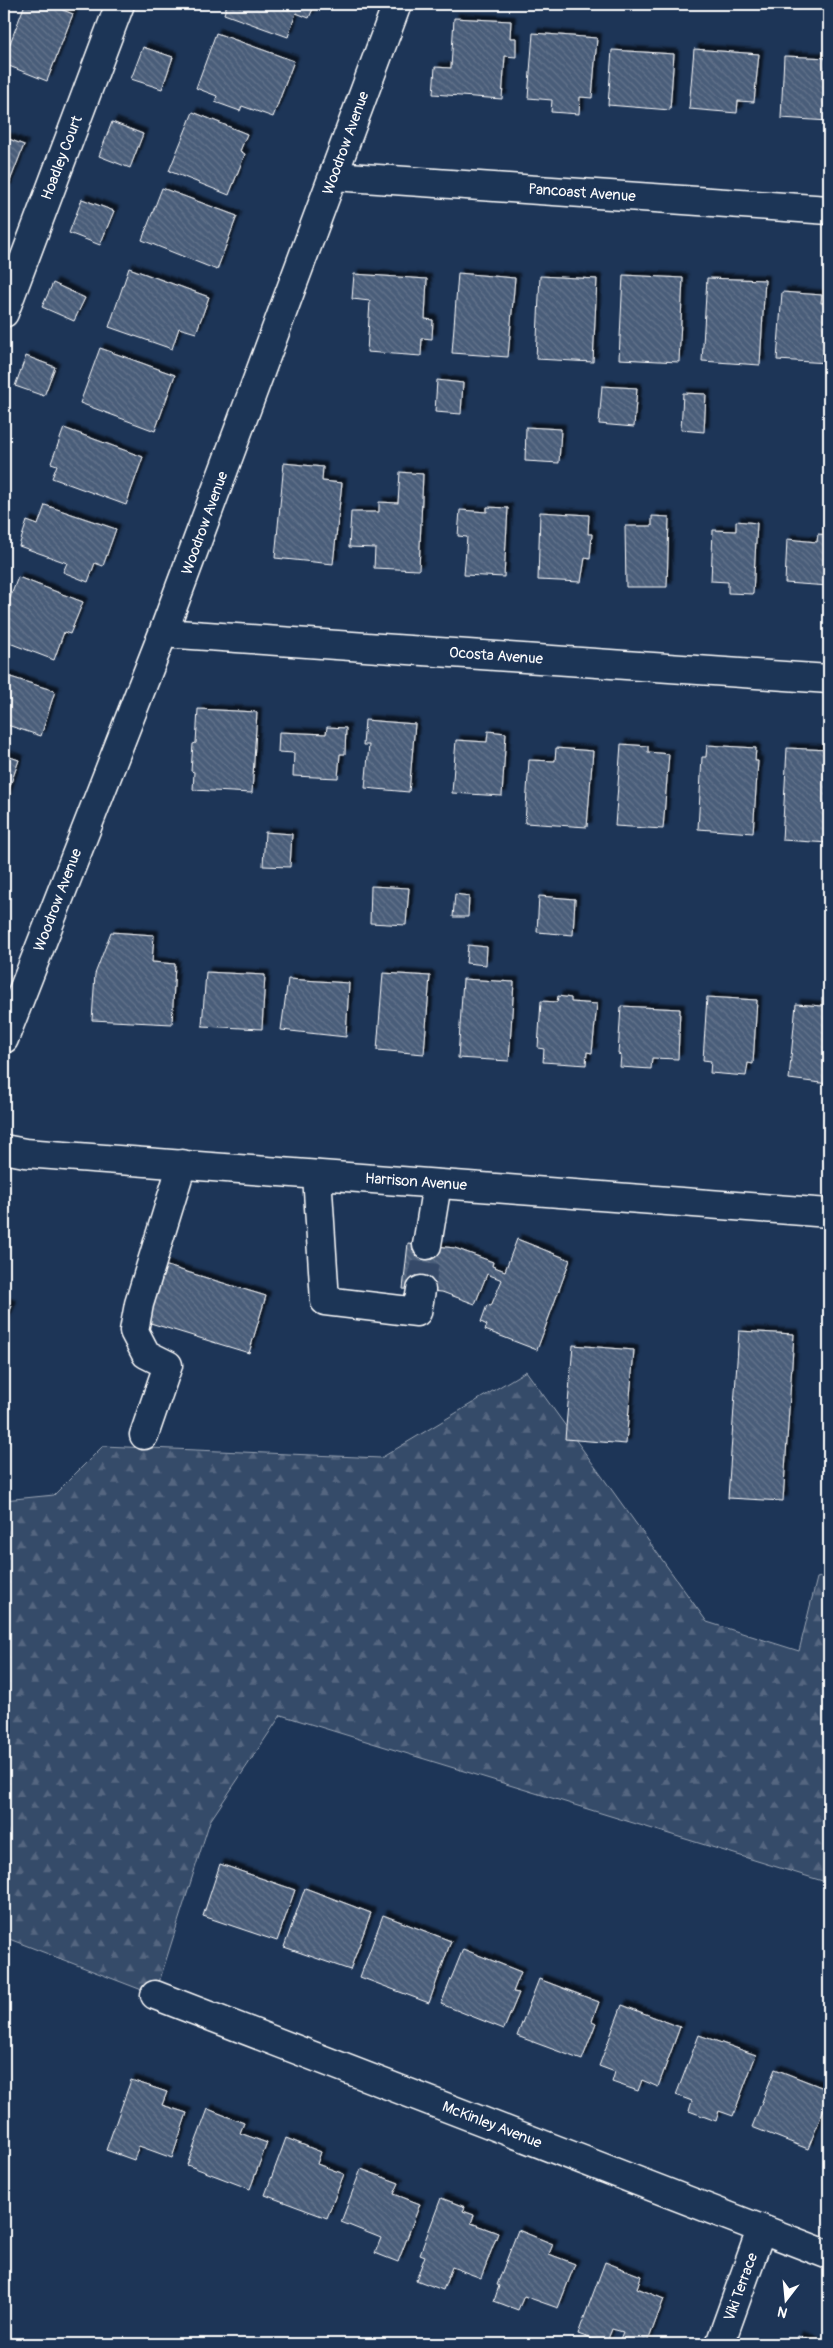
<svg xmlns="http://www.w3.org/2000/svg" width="833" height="2348" viewBox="0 0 833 2348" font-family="Pangolin,sans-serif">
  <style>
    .forest { fill: url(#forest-firs); stroke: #9aa5b4 }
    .building { fill: url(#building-back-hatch); stroke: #fff; filter: url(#shadow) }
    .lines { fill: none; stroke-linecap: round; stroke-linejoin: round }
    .minor-tunnel { stroke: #344968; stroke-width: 28; stroke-dasharray: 28 14; stroke-linecap: butt }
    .minor-casing { stroke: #fff; stroke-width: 31 }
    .major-casing { stroke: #fff; stroke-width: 31 }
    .minor { stroke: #1d3557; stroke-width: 28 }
    .major { stroke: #1d3557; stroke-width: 28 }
    .labels { text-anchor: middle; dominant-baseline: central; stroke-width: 5; stroke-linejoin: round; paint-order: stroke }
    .street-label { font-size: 15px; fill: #fff; stroke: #1d3557 }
  </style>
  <defs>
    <pattern id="forest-firs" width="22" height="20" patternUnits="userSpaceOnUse" patternTransform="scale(1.25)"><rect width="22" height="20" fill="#364b69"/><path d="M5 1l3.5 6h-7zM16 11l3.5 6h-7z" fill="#546680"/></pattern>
    <pattern id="building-back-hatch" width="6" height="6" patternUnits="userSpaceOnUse" patternTransform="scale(1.25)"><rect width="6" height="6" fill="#4a5d79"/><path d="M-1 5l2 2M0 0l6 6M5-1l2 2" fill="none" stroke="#65758d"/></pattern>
    <filter id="shadow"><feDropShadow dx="4.5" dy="-4.5" stdDeviation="1" flood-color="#0009"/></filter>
  </defs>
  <rect width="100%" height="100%" fill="#1d3557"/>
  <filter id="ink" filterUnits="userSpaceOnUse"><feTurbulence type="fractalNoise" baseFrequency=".02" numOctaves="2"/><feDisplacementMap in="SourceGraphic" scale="10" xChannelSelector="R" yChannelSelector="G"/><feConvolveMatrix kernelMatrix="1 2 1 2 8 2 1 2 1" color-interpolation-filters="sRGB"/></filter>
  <g filter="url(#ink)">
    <path class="forest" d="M 526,1371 L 707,1622 L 799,1651 L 817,1578 L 829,1575 L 829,1883 L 281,1715 L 210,1821 L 155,1995 L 4,1937 L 4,1500 L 54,1495 L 103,1446 L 381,1458 Z"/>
    <path class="building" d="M 25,4 L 48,4 L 73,14 L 47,81 L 4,64 L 4,59 Z
      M 227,4 L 315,4 L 309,18 L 296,13 L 288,37 L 224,14 Z
      M 454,18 L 511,21 L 510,38 L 516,38 L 516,57 L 505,56 L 502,99 L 433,94 L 435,67 L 451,68 Z
      M 216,33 L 294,61 L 273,117 L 242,106 L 240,111 L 215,102 L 217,96 L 196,88 Z
      M 533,33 L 597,38 L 592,98 L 580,97 L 579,114 L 551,112 L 552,100 L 528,98 Z
      M 143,47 L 173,57 L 162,89 L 131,79 Z
      M 694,49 L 759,54 L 754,102 L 738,101 L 737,113 L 689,109 Z
      M 612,50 L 674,54 L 670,110 L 608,105 Z
      M 784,56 L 829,58 L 829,121 L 781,118 Z
      M 193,112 L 247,134 L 240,151 L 245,154 L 229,195 L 169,171 Z
      M 112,122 L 143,134 L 130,168 L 99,156 Z
      M 4,137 L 24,145 L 7,189 L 4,188 Z
      M 162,188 L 237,216 L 217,270 L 142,240 Z
      M 82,199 L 114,211 L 100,245 L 69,233 Z
      M 129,268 L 209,297 L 196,333 L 179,328 L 172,349 L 109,327 Z
      M 458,273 L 515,278 L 508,357 L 452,353 Z
      M 354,274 L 427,279 L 425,319 L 433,320 L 432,339 L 422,338 L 421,356 L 367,352 L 370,301 L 352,299 Z
      M 623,275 L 683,278 L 679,362 L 619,359 Z
      M 540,276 L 597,279 L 593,362 L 536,359 Z
      M 707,278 L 765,280 L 760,365 L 702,361 Z
      M 53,283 L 85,298 L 74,321 L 42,307 Z
      M 782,292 L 822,295 L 821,303 L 829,303 L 829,363 L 777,360 Z
      M 100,348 L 175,375 L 155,431 L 80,403 Z
      M 26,356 L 55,367 L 44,396 L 15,386 Z
      M 437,380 L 463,383 L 461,414 L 435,412 Z
      M 602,386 L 637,388 L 634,427 L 599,424 Z
      M 683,393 L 706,394 L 704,432 L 681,430 Z
      M 526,427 L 561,429 L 559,463 L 525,461 Z
      M 64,428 L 143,457 L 126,505 L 52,478 L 57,465 L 51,463 Z
      M 284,463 L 323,467 L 322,481 L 342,483 L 333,564 L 275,558 Z
      M 400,472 L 423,474 L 419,570 L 374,568 L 375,548 L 349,547 L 351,512 L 379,512 L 379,502 L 398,503 Z
      M 45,505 L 116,529 L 103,566 L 95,563 L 88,582 L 63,572 L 67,563 L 19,546 L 27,521 L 38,525 Z
      M 487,507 L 508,508 L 504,577 L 464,575 L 467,537 L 458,536 L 460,510 L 487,512 Z
      M 540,512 L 589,515 L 588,534 L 592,534 L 590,559 L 585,558 L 581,582 L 538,580 Z
      M 652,516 L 669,517 L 667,587 L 626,587 L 625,526 L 652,526 Z
      M 736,521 L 757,523 L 753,594 L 728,593 L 728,582 L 711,581 L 713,530 L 736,531 Z
      M 818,534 L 829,535 L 829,586 L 785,583 L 787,539 L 817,542 Z
      M 18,577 L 83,602 L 70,634 L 64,632 L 54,660 L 4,641 L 4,614 Z
      M 4,675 L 55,691 L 41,736 L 4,724 Z
      M 198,709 L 257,712 L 252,793 L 193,790 L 194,772 L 191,771 L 193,744 L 196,743 Z
      M 365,720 L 415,724 L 409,792 L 365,788 L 369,745 L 363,745 Z
      M 327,727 L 346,728 L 345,754 L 340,754 L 338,778 L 293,776 L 294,753 L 278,752 L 279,732 L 326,734 Z
      M 488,731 L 506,733 L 502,796 L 452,793 L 456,740 L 487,742 Z
      M 621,744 L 648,746 L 648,752 L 669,754 L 663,829 L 615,826 Z
      M 707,745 L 756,748 L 755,761 L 758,761 L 753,833 L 698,829 L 702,757 L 706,757 Z
      M 556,748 L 593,751 L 587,827 L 525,823 L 529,760 L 555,761 Z
      M 787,748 L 829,750 L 829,843 L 782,840 Z
      M 4,755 L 19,760 L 4,803 Z
      M 265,832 L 292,834 L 290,867 L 263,866 Z
      M 371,886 L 409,888 L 406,925 L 370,923 Z
      M 455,894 L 469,896 L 468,917 L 453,917 Z
      M 539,896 L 575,899 L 573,935 L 537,932 Z
      M 111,932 L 154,935 L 152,962 L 175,964 L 172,1024 L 92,1020 L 95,974 Z
      M 468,945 L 487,947 L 486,965 L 466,963 Z
      M 206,972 L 265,975 L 262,1029 L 202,1026 Z
      M 383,973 L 430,976 L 424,1054 L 377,1050 Z
      M 288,979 L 349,983 L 346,1037 L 281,1030 Z
      M 463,979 L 514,982 L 509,1061 L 458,1058 Z
      M 558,996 L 571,998 L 571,1002 L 597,1004 L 592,1053 L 587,1052 L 586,1065 L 543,1062 L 544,1049 L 538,1048 L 541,1001 L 557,1002 Z
      M 707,997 L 757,1000 L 753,1064 L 748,1063 L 746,1076 L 710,1073 L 711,1061 L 703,1060 Z
      M 822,998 L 829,999 L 829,1084 L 789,1079 L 796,1004 L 822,1006 Z
      M 621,1006 L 680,1009 L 678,1059 L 652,1058 L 651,1069 L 620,1067 L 621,1055 L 618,1054 Z
      M 517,1239 L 570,1260 L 537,1350 L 485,1330 L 487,1325 L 481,1322 L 487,1305 L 491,1306 L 502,1280 L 487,1274 L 475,1304 L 442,1292 L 403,1289 L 408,1243 L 455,1248 L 493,1262 L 492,1266 L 505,1271 Z
      M 164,1265 L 266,1296 L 249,1353 L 147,1322 Z
      M 4,1302 L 12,1306 L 4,1324 Z
      M 739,1331 L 794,1334 L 783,1501 L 728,1498 Z
      M 573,1345 L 634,1350 L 626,1444 L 565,1439 Z
      M 220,1864 L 295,1890 L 277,1941 L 203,1916 Z
      M 305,1888 L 371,1913 L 350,1970 L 284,1947 Z
      M 383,1915 L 451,1941 L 429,2003 L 360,1977 Z
      M 463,1949 L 521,1972 L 513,1992 L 519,1993 L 504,2029 L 441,2004 Z
      M 539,1979 L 599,2002 L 592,2021 L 596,2023 L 582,2060 L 517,2036 Z
      M 622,2005 L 680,2027 L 658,2087 L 642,2080 L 638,2091 L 612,2082 L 615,2072 L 599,2066 Z
      M 699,2035 L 756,2055 L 733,2116 L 719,2111 L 716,2121 L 689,2111 L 692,2101 L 676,2095 Z
      M 775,2069 L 829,2090 L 829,2096 L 808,2149 L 752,2127 Z
      M 131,2080 L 167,2092 L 162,2105 L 187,2113 L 172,2158 L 139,2146 L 134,2160 L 106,2150 Z
      M 208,2109 L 244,2123 L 240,2133 L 267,2143 L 250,2189 L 187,2165 Z
      M 286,2138 L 321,2152 L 317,2164 L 344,2174 L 327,2218 L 265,2195 Z
      M 361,2169 L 399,2183 L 394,2194 L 420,2204 L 398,2262 L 375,2253 L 381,2238 L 341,2222 Z
      M 441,2198 L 465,2207 L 463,2211 L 474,2215 L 471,2223 L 498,2233 L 481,2278 L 452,2267 L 443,2290 L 416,2280 L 425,2256 L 420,2254 Z
      M 518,2230 L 553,2244 L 549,2254 L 575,2264 L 558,2308 L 524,2296 L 518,2310 L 494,2301 L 499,2286 L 497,2285 Z
      M 605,2262 L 641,2276 L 637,2288 L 664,2299 L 647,2344 L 618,2344 L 623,2332 L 612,2329 L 606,2344 L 578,2334 Z
      M 798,2336 L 821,2344 L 795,2344 Z"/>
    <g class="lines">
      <path class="minor-tunnel" d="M 421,1290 L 427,1245"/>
      <defs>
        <path id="minor" d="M 334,176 L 829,210
          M 4,313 L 120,4
          M 163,633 L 829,679
          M 4,1039 L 163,633 L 397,4
          M 317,1175 L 325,1301 L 417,1312 L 421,1290
          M 427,1245 L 437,1184
          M 144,1435 L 168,1365 L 146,1354 L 134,1331 L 139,1304 L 182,1164
          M 155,1995 L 829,2255
          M 720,2344 L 761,2230"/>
        <path id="major" d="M 4,1149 L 25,1153 L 829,1213"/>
      </defs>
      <use href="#minor" class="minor-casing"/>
      <use href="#major" class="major-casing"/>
      <use href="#minor" class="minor"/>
      <use href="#major" class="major"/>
    </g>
  </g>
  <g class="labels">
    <g class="street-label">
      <text transform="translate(346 143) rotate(-70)">Woodrow Avenue</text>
      <text transform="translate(62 158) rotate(-69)">Hoadley Court</text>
      <text transform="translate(582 193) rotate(4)">Pancoast Avenue</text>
      <text transform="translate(205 523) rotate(-70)">Woodrow Avenue</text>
      <text transform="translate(496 656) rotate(4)">Ocosta Avenue</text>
      <text transform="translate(58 900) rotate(-69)">Woodrow Avenue</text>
      <text transform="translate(416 1182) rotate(4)">Harrison Avenue</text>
      <text transform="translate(492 2125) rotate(21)">McKinley Avenue</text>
      <text transform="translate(741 2287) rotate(-70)">Viki Terrace</text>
    </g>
  </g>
  <rect width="833" height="2348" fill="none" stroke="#1d3557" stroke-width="20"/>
  <rect x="10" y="10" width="813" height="2328" fill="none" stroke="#fff" stroke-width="2" filter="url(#ink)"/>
  <g transform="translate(786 2300) rotate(196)" stroke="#1d3557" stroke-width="4" paint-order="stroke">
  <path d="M0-4L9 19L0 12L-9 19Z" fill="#ffffff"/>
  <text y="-8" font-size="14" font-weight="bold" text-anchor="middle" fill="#ffffff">N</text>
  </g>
</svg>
